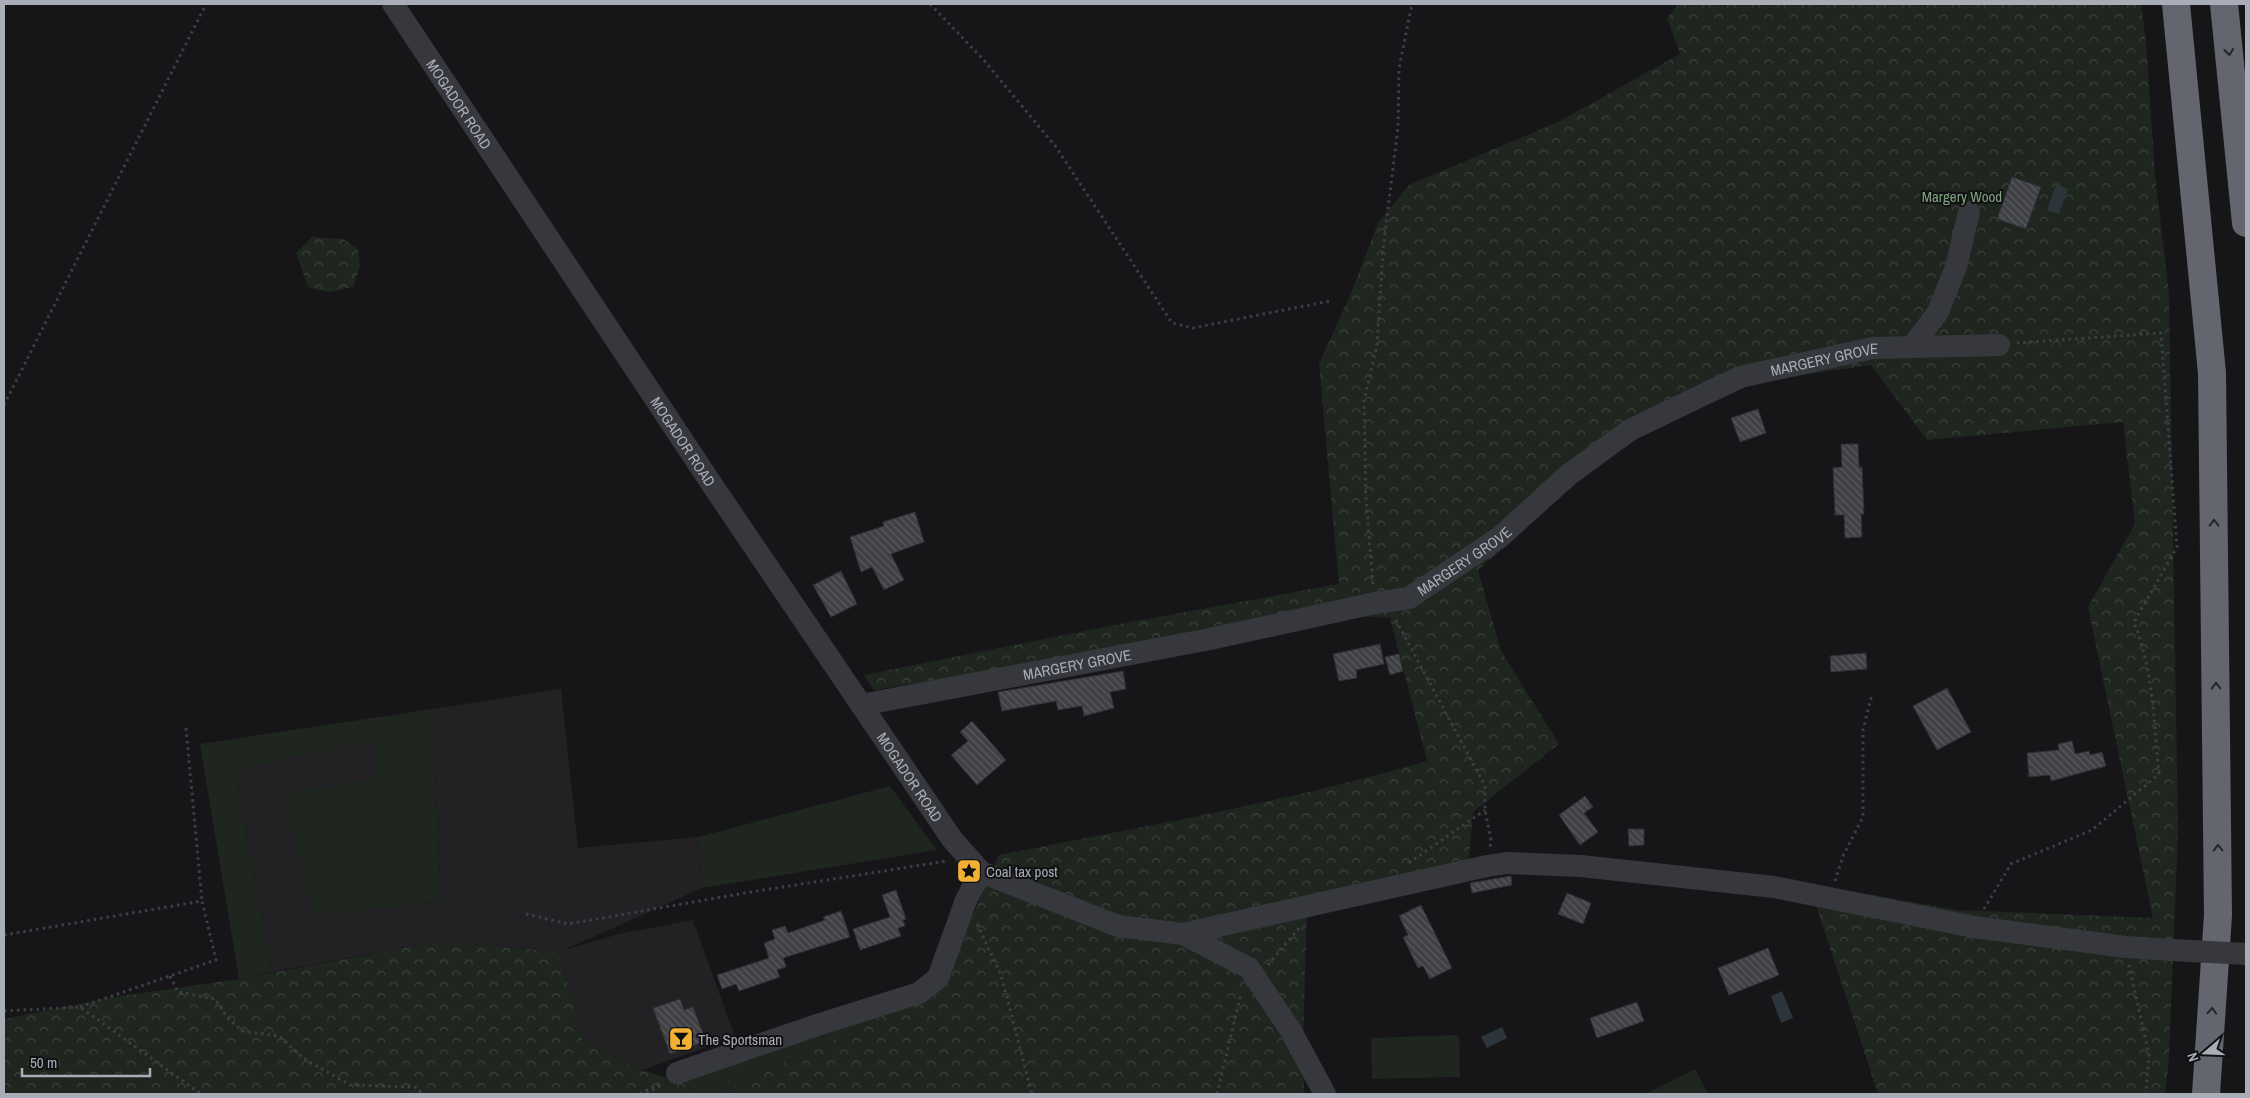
<svg xmlns="http://www.w3.org/2000/svg" width="2250" height="1098" viewBox="0 0 2250 1098" font-family="'Archivo Narrow',sans-serif">
  <style>
    .built { fill: #222225 }
    .grass { fill: #1e261f }
    .forest { fill: url(#forest-crowns) }
    .water { fill: #2c353c }
    .building { fill: url(#building-back-hatch); stroke: #303034 }
    .lines { fill: none; stroke-linecap: round; stroke-linejoin: round }
    .path { stroke: #3d3f44; stroke-width: 3; stroke-dasharray: 2.5 4; stroke-linecap: butt }
    .minor { stroke: #37383d; stroke-width: 22 }
    .highway { stroke: #63666e; stroke-width: 28 }
    .minor-bridge { stroke: #37383d; stroke-width: 22 }
    .oneway { stroke: #26262a }
    .labels { text-anchor: middle; dominant-baseline: central; stroke-width: 4; stroke-linejoin: round; paint-order: stroke }
    .street-label { font-size: 15px; fill: #a8adb8; stroke: #111113 }
    .park-label { font-size: 15px; fill: #7fa381; stroke: #111113 }
    .poi-label { font-size: 15px; fill: #a8adb8; stroke: #111113; text-anchor: start }
  </style>
  <defs>
    <pattern id="forest-crowns" width="20" height="18" patternUnits="userSpaceOnUse" patternTransform="scale(1.25)"><rect width="20" height="18" fill="#1e261f"/><path d="M2 6a3 3 0 1 1 6 0M12 15a3 3 0 1 1 6 0" fill="none" stroke="#3c433d"/></pattern>
    <pattern id="building-back-hatch" width="6" height="6" patternUnits="userSpaceOnUse" patternTransform="scale(1.25)"><rect width="6" height="6" fill="#404145"/><path d="M-1 5l2 2M0 0l6 6M5-1l2 2" fill="none" stroke="#595a5e"/></pattern>
  </defs>
  <rect width="100%" height="100%" fill="#161618"/>
  <path class="built" d="M 561,689 L 578,848 L 698,837 L 702,888 L 564,950 L 619,934 L 693,920 L 735,1037 L 642,1070 L 583,1042 L 559,952 L 440,941 L 272,972 L 235,770 L 377,738 L 375,779 L 313,916 L 441,901 L 432,709 Z"/>
  <path class="grass" d="M 432,709 L 441,901 L 313,916 L 283,794 L 374,779 L 377,739 L 235,770 L 272,972 L 239,979 L 200,744 Z
    M 890,786 L 937,850 L 702,888 L 698,837 Z
    M 912,1002 L 719,1094 L 696,1094 L 681,1082 Z
    M 1459,1035 L 1460,1077 L 1372,1079 L 1371,1038 Z
    M 1695,1069 L 1708,1094 L 1645,1094 Z"/>
  <path class="forest" d="M 1679,4 L 2141,4 L 2146,42 L 2155,175 L 2169,293 L 2178,832 L 2169,1059 L 2165,1094 L 1878,1094 L 1809,884 L 1958,910 L 2153,918 L 2088,607 L 2135,524 L 2123,422 L 1927,440 L 1871,365 L 1757,382 L 1623,443 L 1478,570 L 1501,651 L 1559,744 L 1473,812 L 1468,869 L 1307,903 L 1303,1045 L 1304,1094 L 719,1094 L 941,988 L 999,855 C 1142,827 1286,802 1427,761 L 1390,618 L 1340,615 L 874,690 L 864,675 L 1130,622 L 1339,584 L 1319,364 L 1351,293 L 1378,223 L 1409,185 L 1558,122 L 1680,54 L 1667,18 Z
    M 312,237 L 343,239 L 358,249 L 360,266 L 353,287 L 329,292 L 308,287 L 296,253 Z
    M 440,941 L 559,952 L 583,1042 L 642,1070 L 681,1082 L 696,1094 L 4,1094 L 4,1019 L 108,998 L 239,979 Z"/>
  <path class="water" d="M 2056,185 L 2068,189 L 2059,214 L 2047,210 Z
    M 1782,991 L 1793,1018 L 1781,1023 L 1771,996 Z
    M 1502,1027 L 1507,1038 L 1487,1048 L 1481,1037 Z"/>
  <path class="building" d="M 2012,177 L 2041,187 L 2026,229 L 1997,219 Z
    M 1758,409 L 1766,433 L 1740,442 L 1731,418 Z
    M 1841,444 L 1858,444 L 1859,467 L 1862,467 L 1864,514 L 1861,514 L 1862,537 L 1845,538 L 1844,515 L 1835,515 L 1833,468 L 1842,467 Z
    M 915,512 L 924,542 L 891,554 L 904,580 L 884,590 L 872,567 L 861,572 L 850,537 L 884,526 L 883,522 Z
    M 841,571 L 857,604 L 831,617 L 813,585 Z
    M 1380,644 L 1384,664 L 1356,670 L 1357,678 L 1339,681 L 1333,654 Z
    M 1866,653 L 1867,669 L 1831,672 L 1830,656 Z
    M 1399,654 L 1403,671 L 1390,675 L 1385,657 Z
    M 1123,671 L 1126,689 L 1110,692 L 1114,708 L 1084,716 L 1082,706 L 1058,710 L 1056,701 L 1002,711 L 998,692 Z
    M 1947,688 L 1971,732 L 1937,750 L 1913,706 Z
    M 972,721 L 1006,760 L 977,785 L 951,755 L 968,741 L 960,732 Z
    M 2072,741 L 2075,754 L 2089,751 L 2090,755 L 2102,752 L 2106,766 L 2051,781 L 2050,775 L 2029,777 L 2027,753 L 2059,750 L 2058,744 Z
    M 1585,796 L 1593,807 L 1584,813 L 1598,832 L 1580,845 L 1559,815 Z
    M 1628,829 L 1644,829 L 1644,845 L 1629,846 Z
    M 1511,876 L 1512,885 L 1472,893 L 1470,883 Z
    M 896,890 L 906,919 L 903,920 L 905,926 L 898,928 L 901,936 L 860,950 L 853,929 L 890,917 L 882,895 Z
    M 1567,893 L 1591,903 L 1583,924 L 1558,914 Z
    M 1421,905 L 1452,968 L 1430,979 L 1423,966 L 1418,968 L 1403,937 L 1408,935 L 1399,916 Z
    M 841,911 L 850,937 L 783,958 L 786,967 L 777,970 L 780,977 L 739,991 L 736,984 L 722,989 L 717,975 L 769,958 L 764,943 L 775,939 L 772,930 L 785,926 L 788,933 L 825,920 L 823,917 Z
    M 1768,948 L 1779,975 L 1729,995 L 1718,968 Z
    M 680,999 L 684,1010 L 693,1007 L 706,1041 L 670,1054 L 653,1008 Z
    M 1637,1002 L 1644,1021 L 1597,1038 L 1590,1018 Z"/>
  <g class="lines">
    <path class="path" d="M 930,4 L 982,58 L 1056,147 L 1172,323 L 1193,328 L 1330,301
      M 4,405 L 206,4
      M 1373,584 L 1366,500 L 1364,401 L 1377,345 L 1383,250 L 1398,127 L 1399,68 L 1412,4
      M 1396,620 L 1485,786 L 1485,810 L 1491,840 L 1490,848
      M 186,728 L 202,901
      M 1409,863 L 1485,810
      M 1835,881 L 1843,856 L 1863,817 L 1863,730 L 1872,694
      M 1984,909 L 2011,864 L 2092,830 L 2159,774 C 2154,724 2153,669 2134,622 L 2177,547 L 2161,333 L 2017,343
      M 526,914 L 568,924 L 745,893 L 947,861
      M 977,924 L 1001,975 L 1032,1094
      M 4,935 L 202,901 L 216,960 L 80,1007
      M 1268,965 L 1300,927
      M 2129,965 L 2149,1055 L 2146,1094
      M 170,976 L 178,992 L 215,999 L 227,1017 L 242,1031 L 279,1036 L 303,1058 L 350,1085 L 415,1087 L 423,1094
      M 4,1011 L 80,1007 L 201,1094
      M 640,1094 L 662,1082
      M 647,1094 L 660,1085
      M 1217,1094 L 1240,998 L 1243,994"/>
    <g class="minor">
      <path id="s1" d="M 393,4 L 713,486 L 952,839 L 981,872 L 1118,926 L 1183,934 L 1249,968 L 1291,1031 L 1325,1094"/>
      <path d="M 1912,347 L 1938,312 L 1956,267 L 1969,212"/>
      <path id="s2" d="M 861,705 L 1210,639 L 1375,603 L 1409,598 L 1500,537 L 1567,476 L 1630,430 L 1740,377 L 1873,348 L 1999,345"/>
      <path d="M 1183,934 L 1487,866 L 1506,863 L 1581,866 L 1774,887 L 1974,927 L 2126,947 L 2155,949"/>
      <path d="M 677,1073 L 817,1025 L 919,993 L 938,978 L 966,900 L 981,872"/>
    </g>
    <path class="highway" d="M 2176,4 L 2212,373 L 2218,915 L 2206,1094
      M 2224,4 L 2246,223"/>
    <path class="minor-bridge" d="M 2155,949 L 2246,954"/>
  </g>
  <defs><path id="oneway-chevron" d="M-2-3.5L2.5 0L-2 3.5" fill="none" stroke-width="1.6" stroke-linecap="round" stroke-linejoin="round" transform="scale(1.25)"/></defs>
  <g class="oneway">
    <use href="#oneway-chevron" transform="translate(2229 52) rotate(84)"/>
    <use href="#oneway-chevron" transform="translate(2214 523) rotate(-91)"/>
    <use href="#oneway-chevron" transform="translate(2216 686) rotate(-91)"/>
    <use href="#oneway-chevron" transform="translate(2218 848) rotate(-91)"/>
    <use href="#oneway-chevron" transform="translate(2212 1011) rotate(-86)"/>
  </g>
  <defs>
    <symbol id="sight-square" viewBox="-11 -11 22 22"><rect x="-9" y="-9" width="18" height="18" rx="4" fill="#f2b134" stroke="#111113"/><path d="M0-6L1.8-2.2L6-1.7L2.9 1.2L3.7 5.4L0 3.3L-3.7 5.4L-2.9 1.2L-6-1.7L-1.8-2.2Z" fill="#111"/></symbol>
    <symbol id="bar-square" viewBox="-11 -11 22 22"><rect x="-9" y="-9" width="18" height="18" rx="4" fill="#f2b134" stroke="#111113"/><path d="M-6-5H6L.8 .8V4.5H3.5V6h-7V4.5H-.8V.8Z" fill="#111"/></symbol>
  </defs>
  <g fill-rule="evenodd">
    <use href="#sight-square" x="955" y="857" width="28" height="28"/>
    <use href="#bar-square" x="667" y="1025" width="28" height="28"/>
  </g>
  <g class="labels">
    <g class="street-label">
      <text stroke="none"><textPath href="#s1" startOffset="120">MOGADOR ROAD</textPath></text>
      <text stroke="none"><textPath href="#s2" startOffset="1045">MARGERY GROVE</textPath></text>
      <text stroke="none"><textPath href="#s1" startOffset="525">MOGADOR ROAD</textPath></text>
      <text stroke="none"><textPath href="#s2" startOffset="625">MARGERY GROVE</textPath></text>
      <text stroke="none"><textPath href="#s2" startOffset="220">MARGERY GROVE</textPath></text>
      <text stroke="none"><textPath href="#s1" startOffset="930">MOGADOR ROAD</textPath></text>
    </g>
    <g class="park-label">
      <text x="1962" y="196">Margery Wood</text>
    </g>
    <g class="poi-label">
      <text x="986" y="871">Coal tax post</text>
      <text x="698" y="1039">The Sportsman</text>
    </g>
  </g>
  <rect width="2250" height="1098" fill="none" stroke="#a8adb8" stroke-width="10"/>
  <g transform="translate(2205 1053) rotate(251)" stroke="#111113" stroke-width="4" paint-order="stroke">
  <path d="M0-4L9 19L0 12L-9 19Z" fill="#a8adb8"/>
  <text y="-8" font-size="14" font-weight="bold" text-anchor="middle" fill="#a8adb8">N</text>
  </g>
  <path d="M22 1068v8h128v-8" fill="none" stroke="#a8adb8" stroke-width="2.5"/>
  <text x="30" y="1068" font-size="15" fill="#a8adb8" stroke="#111113" stroke-width="4" paint-order="stroke">50 m</text>
</svg>
